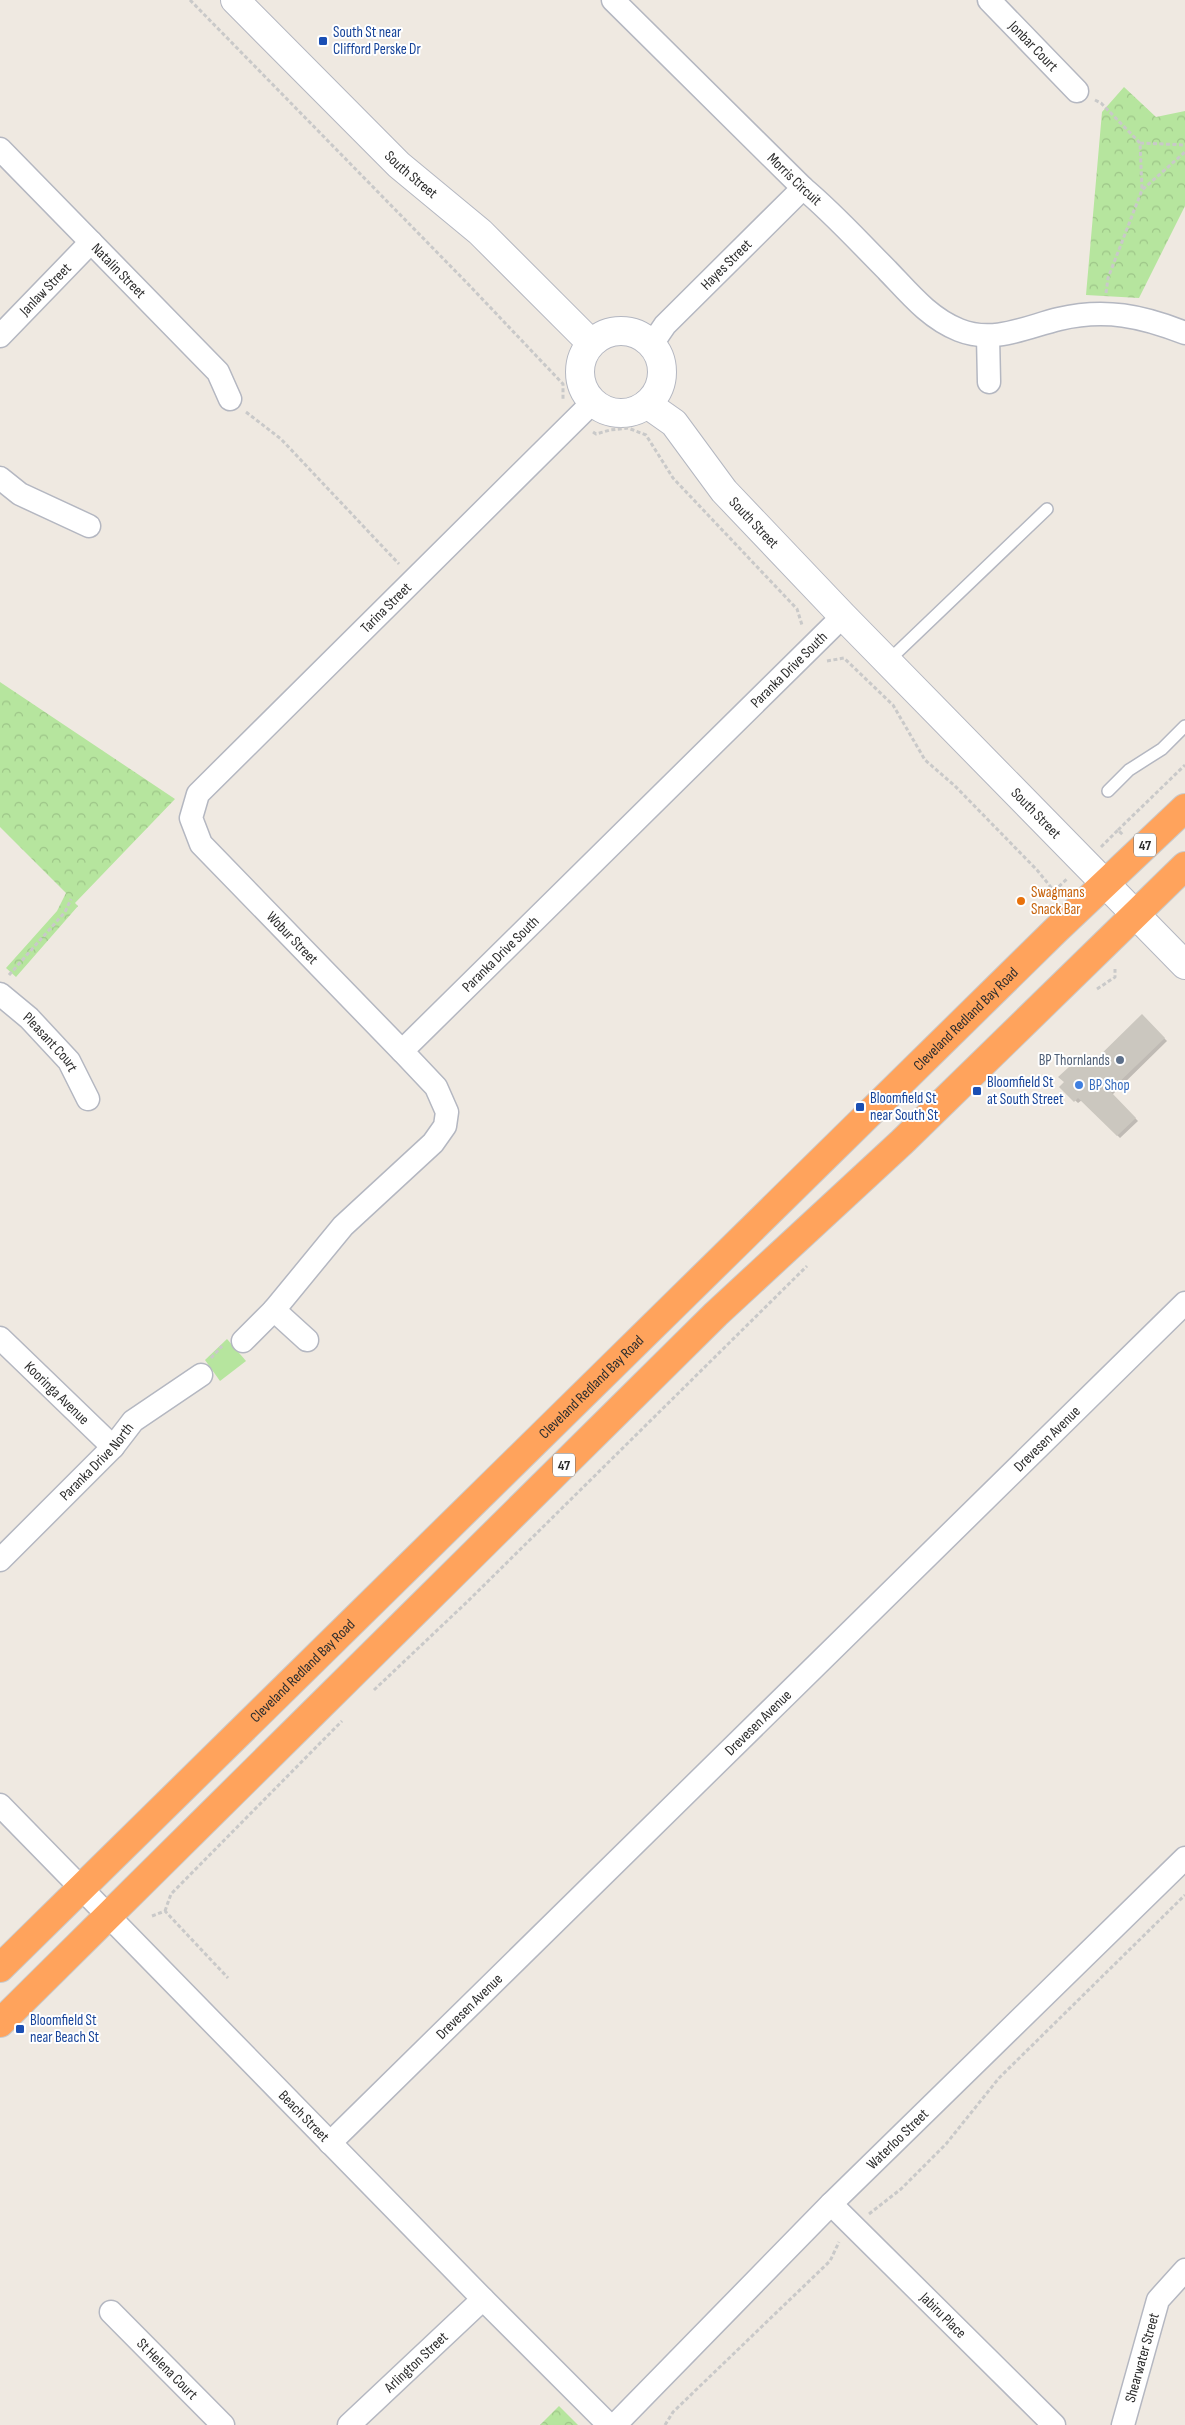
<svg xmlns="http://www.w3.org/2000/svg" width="1185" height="2425" viewBox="0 0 1185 2425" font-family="'Sofia Sans Condensed',sans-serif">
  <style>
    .grass { fill: #b6e59e }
    .forest { fill: url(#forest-crowns) }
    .shadow { fill: #0003 }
    .building { fill: #cbc7bf }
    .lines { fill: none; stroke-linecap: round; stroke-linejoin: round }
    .lane-casing { stroke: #b4b7c1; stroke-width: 14 }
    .street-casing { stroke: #b4b7c1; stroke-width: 25 }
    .secondary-casing { stroke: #b4b7c1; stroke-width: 30 }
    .highway-casing { stroke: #c9c9c9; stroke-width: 30 }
    .path { stroke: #c9c9c9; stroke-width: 3; stroke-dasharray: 4 2.5; stroke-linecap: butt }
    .lane { stroke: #fff; stroke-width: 11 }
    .street { stroke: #fff; stroke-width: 22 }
    .secondary { stroke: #fff; stroke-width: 28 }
    .highway { stroke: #ffa35c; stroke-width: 28 }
    .transit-dot { fill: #1a4fb4; stroke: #fff; stroke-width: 2 }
    .food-dot { fill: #e8710a; stroke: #fff; stroke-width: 2 }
    .service-dot { fill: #5c6f8a; stroke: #fff; stroke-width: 2 }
    .shop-dot { fill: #3f7fe0; stroke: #fff; stroke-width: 2 }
    .labels { text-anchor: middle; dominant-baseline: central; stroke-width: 4; stroke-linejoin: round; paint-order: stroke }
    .shield { fill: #fff; stroke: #6d6d6d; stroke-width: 1 }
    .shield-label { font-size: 14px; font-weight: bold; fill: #2e2e2e }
    .transit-label { font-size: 15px; fill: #164399; stroke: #fff; text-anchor: start }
    .street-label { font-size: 15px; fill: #2e2e2e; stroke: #fff }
    .food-label { font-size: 15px; fill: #c56008; stroke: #fff; text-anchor: start }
    .service-label { font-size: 15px; fill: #4e5e75; stroke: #fff; text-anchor: end }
    .shop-label { font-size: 15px; fill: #366cbe; stroke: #fff; text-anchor: start }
  </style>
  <defs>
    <pattern id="forest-crowns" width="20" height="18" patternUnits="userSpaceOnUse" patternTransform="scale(1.25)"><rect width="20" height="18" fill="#b6e59e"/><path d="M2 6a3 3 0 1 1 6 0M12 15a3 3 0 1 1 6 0" fill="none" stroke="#9dc588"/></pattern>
  </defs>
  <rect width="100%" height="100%" fill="#efe9e1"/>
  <path class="grass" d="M 227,1339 L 246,1361 L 220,1381 L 205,1360 Z"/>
  <path class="forest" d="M 1124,87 L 1156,117 L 1185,111 L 1185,206 L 1139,298 L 1086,295 L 1102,112 Z
    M 0,682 L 175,799 L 75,903 L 78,906 L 16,977 L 6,968 L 57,911 L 66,893 L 0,827 Z
    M 559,2406 L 578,2425 L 540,2425 Z"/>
  <path class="shadow" d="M 1142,1016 L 1167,1041 L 1112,1095 L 1138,1121 L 1120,1138 L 1082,1100 L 1078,1103 L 1061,1087 L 1088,1068 Z"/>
  <path class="building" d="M 1142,1014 L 1165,1038 L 1110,1091 L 1136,1118 L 1117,1136 L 1078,1098 L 1074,1102 L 1059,1087 L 1064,1082 L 1058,1077 L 1069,1067 L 1088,1067 Z"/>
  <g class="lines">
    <defs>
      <path id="lane" d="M 887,662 L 1047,509
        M 1108,791 L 1129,770 L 1162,749 L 1185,726"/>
      <g id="street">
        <path id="s1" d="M 613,0 L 803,188 C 833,213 859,242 887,270 C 909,293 929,318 959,330 C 994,344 1026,327 1059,319 C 1105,308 1142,316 1185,333"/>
        <path id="s2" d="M 989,0 L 1077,91"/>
        <path id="s3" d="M 0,149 L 218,372 L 230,399"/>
        <path id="s4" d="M 0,336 L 91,242"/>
        <path d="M 988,336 L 989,382"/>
        <path id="s5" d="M 652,344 L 665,325 L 803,188"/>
        <path d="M 0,478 L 20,494 L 89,526"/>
        <path id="s6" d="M 0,994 L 29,1018 L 69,1061 L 88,1099"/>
        <path id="s7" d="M 402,1051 L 201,844 L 191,818 L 198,794 L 593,402"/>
        <path d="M 274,1310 L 307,1340"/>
        <path id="s8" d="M 0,1338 L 113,1447"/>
        <path id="s9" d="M 243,1341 L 274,1310 L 343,1226 L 433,1143 L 445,1126 L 447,1112 L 436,1087 L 402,1051 L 843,616"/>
        <path id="s10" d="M 0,1560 L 113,1447 L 133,1421 L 201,1375"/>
        <path id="s11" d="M 0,1805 L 483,2299 L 609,2425"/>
        <path id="s12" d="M 330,2143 L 1185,1303"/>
        <path id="s13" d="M 831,2204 L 1054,2425"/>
        <path id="s14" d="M 111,2312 L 223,2425"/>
        <path id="s15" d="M 349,2425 L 483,2299"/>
        <path id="s16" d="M 615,2425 L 831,2204 L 1185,1858"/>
        <path id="s17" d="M 1123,2425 L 1158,2300 L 1185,2270"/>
      </g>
      <g id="secondary">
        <path id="s18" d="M 235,0 L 399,165 L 480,232 L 591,343"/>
        <circle cx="621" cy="372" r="41"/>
        <path id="s19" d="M 647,404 L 674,423 L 724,491 L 843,616 L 1185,965"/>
      </g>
      <g id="highway">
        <path id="s20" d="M 0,1968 L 1056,930 L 1185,808"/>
        <path d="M 0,2023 L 716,1314 L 902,1142 L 1185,866"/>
      </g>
    </defs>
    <use href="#lane" class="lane-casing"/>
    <use href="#street" class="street-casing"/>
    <use href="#secondary" class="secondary-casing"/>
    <use href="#highway" class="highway-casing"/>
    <path class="path" d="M 190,0 L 469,285 L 563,384 L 563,401
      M 1095,100 L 1101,103 L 1140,143 L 1142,189
      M 1140,143 L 1185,145
      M 1106,293 L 1108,278 L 1142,190 L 1185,152
      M 246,412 L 281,439 L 399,564
      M 593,432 L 596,434 L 610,430 L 628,428 L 646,435 L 673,478 L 797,609 L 802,625
      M 827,661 L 844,658 L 893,705 L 925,760 L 955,786 L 1037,870 L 1054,891 L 1052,899
      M 1118,830 L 1185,765
      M 1101,847 L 1118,830 L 1123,835
      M 1054,891 L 1067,879
      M 9,975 L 65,912 L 71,899
      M 1097,989 L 1115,977 L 1115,969
      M 211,1358 L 222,1346
      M 374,1690 L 468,1601 L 807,1266
      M 165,1911 L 171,1894 L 342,1721
      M 152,1916 L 165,1911 L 228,1978
      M 869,2214 L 901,2189 L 946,2144 L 999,2078 L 1185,1895
      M 665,2425 L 673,2412 L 830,2261 L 839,2242"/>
    <use href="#lane" class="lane"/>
    <use href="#street" class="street"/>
    <use href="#secondary" class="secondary"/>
    <use href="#highway" class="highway"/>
  </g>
  <g class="transit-dot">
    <rect x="318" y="36" width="10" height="10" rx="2.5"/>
    <rect x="972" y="1086" width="10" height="10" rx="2.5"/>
    <rect x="855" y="1102" width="10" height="10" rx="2.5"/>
    <rect x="15" y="2024" width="10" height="10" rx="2.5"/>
  </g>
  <circle class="food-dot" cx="1021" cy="901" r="5"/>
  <circle class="service-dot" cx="1120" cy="1060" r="5"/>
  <circle class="shop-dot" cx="1079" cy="1085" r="5"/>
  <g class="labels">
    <g class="shield">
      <rect x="1134" y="833.5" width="22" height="23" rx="4"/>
      <rect x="553" y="1453.5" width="22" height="23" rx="4"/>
    </g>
    <g class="shield-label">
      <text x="1145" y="845">47</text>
      <text x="564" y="1465">47</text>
    </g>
    <g class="transit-label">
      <text x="333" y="32">South St near<tspan x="333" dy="17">Clifford Perske Dr</tspan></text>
      <text x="987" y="1082">Bloomfield St<tspan x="987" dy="17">at South Street</tspan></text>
      <text x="870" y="1098">Bloomfield St<tspan x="870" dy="17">near South St</tspan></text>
      <text x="30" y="2020">Bloomfield St<tspan x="30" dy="17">near Beach St</tspan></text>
    </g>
    <g class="street-label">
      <text stroke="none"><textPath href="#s2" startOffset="64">Jonbar Court</textPath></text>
      <text stroke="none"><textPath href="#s18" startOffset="248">South Street</textPath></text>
      <text stroke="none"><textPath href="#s1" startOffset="255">Morris Circuit</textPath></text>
      <text stroke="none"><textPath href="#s5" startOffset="109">Hayes Street</textPath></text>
      <text stroke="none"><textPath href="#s3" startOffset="170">Natalin Street</textPath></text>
      <text stroke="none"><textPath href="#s4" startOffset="65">Janlaw Street</textPath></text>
      <text stroke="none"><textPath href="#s19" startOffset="161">South Street</textPath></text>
      <text stroke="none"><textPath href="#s7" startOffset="606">Tarina Street</textPath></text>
      <text stroke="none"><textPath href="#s9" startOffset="930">Paranka Drive South</textPath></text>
      <text stroke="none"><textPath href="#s19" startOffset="566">South Street</textPath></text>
      <text transform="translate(292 938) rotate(46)">Wobur Street</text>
      <text stroke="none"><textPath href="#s9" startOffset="525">Paranka Drive South</textPath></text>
      <text stroke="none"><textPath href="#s20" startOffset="1354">Cleveland Redland Bay Road</textPath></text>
      <text stroke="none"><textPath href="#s6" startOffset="70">Pleasant Court</textPath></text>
      <text stroke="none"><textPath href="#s20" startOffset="829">Cleveland Redland Bay Road</textPath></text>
      <text stroke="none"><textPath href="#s8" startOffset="79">Kooringa Avenue</textPath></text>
      <text stroke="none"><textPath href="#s12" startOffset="1005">Drevesen Avenue</textPath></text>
      <text stroke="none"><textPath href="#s10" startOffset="138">Paranka Drive North</textPath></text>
      <text stroke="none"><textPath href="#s20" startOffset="424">Cleveland Redland Bay Road</textPath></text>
      <text stroke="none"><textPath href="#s12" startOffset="600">Drevesen Avenue</textPath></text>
      <text stroke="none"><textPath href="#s12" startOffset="195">Drevesen Avenue</textPath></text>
      <text stroke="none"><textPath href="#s11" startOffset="435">Beach Street</textPath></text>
      <text stroke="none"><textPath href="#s16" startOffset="402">Waterloo Street</textPath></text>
      <text stroke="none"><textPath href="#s13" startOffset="158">Jabiru Place</textPath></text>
      <text stroke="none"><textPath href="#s17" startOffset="70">Shearwater Street</textPath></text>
      <text stroke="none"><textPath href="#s15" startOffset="92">Arlington Street</textPath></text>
      <text stroke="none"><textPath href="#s14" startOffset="80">St Helena Court</textPath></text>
    </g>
    <g class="food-label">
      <text x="1031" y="892">Swagmans<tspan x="1031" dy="17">Snack Bar</tspan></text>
    </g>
    <g class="service-label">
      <text x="1110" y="1060">BP Thornlands</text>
    </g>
    <g class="shop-label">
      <text x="1089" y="1085">BP Shop</text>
    </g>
  </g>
</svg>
